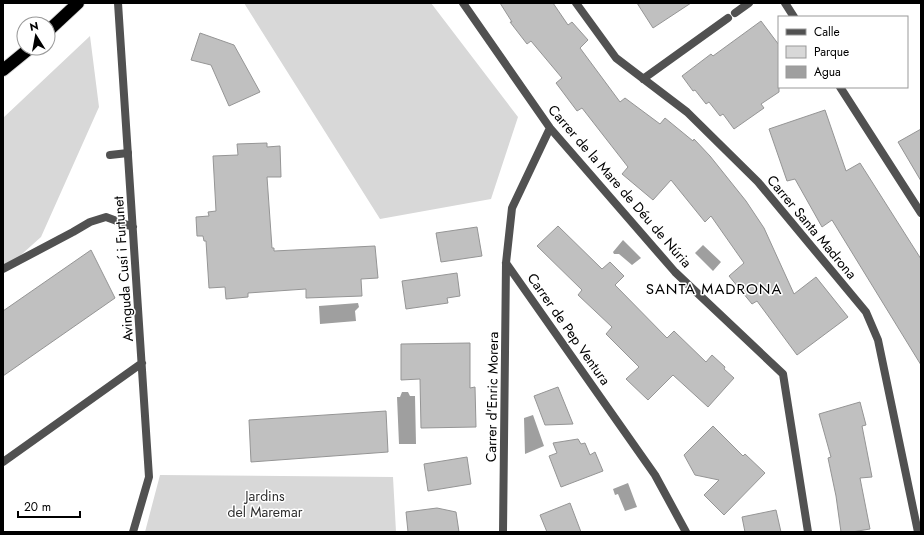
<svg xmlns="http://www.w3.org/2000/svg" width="924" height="535" viewBox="0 0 924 535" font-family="Jost,sans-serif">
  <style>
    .green { fill: #d8d8d8 }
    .water { fill: #9f9f9f }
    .building { fill: #c0c0c0; stroke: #959595 }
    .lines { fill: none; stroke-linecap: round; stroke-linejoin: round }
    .motorway-casing { stroke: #dbdbdb; stroke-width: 14 }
    .service { stroke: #515151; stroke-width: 8 }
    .minor { stroke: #515151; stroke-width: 8 }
    .motorway { stroke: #000; stroke-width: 12 }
    .labels { text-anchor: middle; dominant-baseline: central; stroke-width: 3; stroke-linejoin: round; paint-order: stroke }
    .street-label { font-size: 14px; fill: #000; stroke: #fff }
    .park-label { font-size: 14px; fill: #2f2f2f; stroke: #fff }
    .neighbourhood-label { font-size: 15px; letter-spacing: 1px; fill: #000; stroke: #fff }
  </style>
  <rect width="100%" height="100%" fill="#fff"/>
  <path class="green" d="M 244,3 L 431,3 L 518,117 L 491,199 L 380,219 Z
    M 90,36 L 99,107 L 41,237 L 3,271 L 3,118 Z
    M 160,475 L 393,477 L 396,532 L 145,532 Z"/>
  <path class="water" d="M 623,240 L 641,258 L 632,265 L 619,254 L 614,254 L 613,252 Z
    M 703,245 L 721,262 L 713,271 L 695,253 Z
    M 358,303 L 359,307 L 355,311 L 356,321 L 320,324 L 319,306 Z
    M 402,392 L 408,392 L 410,396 L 415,396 L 416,444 L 399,444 L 397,397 L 400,397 Z
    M 533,415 L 544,446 L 525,454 L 524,418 Z
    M 628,483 L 637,507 L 625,511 L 618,494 L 615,495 L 613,489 Z"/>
  <path class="building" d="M 500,3 L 553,3 L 568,25 L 572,22 L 588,40 L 580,48 L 620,102 L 625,98 L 660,124 L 665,118 L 693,141 L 694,139 L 710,156 L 746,201 L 764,228 L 794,294 L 816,277 L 848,317 L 797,355 L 757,301 L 752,304 L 729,276 L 744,263 L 711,216 L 705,222 L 671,180 L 653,200 L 622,174 L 628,167 L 582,108 L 577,111 L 556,83 L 562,78 L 531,41 L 527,44 L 510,22 L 512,22 Z
    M 637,3 L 691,3 L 653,28 Z
    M 761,21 L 779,45 L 779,92 L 761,104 L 764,108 L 734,129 L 723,114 L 720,116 L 709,102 L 706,104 L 695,90 L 693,91 L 682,76 L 711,54 L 713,56 Z
    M 200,33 L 234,45 L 260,92 L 229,106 L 211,65 L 191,60 Z
    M 825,110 L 846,171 L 860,163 L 921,259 L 921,365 L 832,220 L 822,227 L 795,179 L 787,181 L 769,129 Z
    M 921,129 L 921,181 L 898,142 Z
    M 267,143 L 267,147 L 280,146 L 281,177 L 267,177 L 272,248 L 274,248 L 274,251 L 375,246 L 378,278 L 361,279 L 362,296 L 306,298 L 306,289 L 248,293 L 248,297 L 226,299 L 225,287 L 209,288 L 206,241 L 204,241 L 203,236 L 197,236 L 196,217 L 209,216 L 208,212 L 216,211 L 213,156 L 238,155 L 237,144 Z
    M 558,226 L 602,269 L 610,262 L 624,276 L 615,285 L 667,338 L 674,331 L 706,362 L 712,355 L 725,367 L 724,369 L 734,378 L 708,407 L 673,375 L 648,400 L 626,379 L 639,367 L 606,334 L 612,327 L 578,295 L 582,290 L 537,246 Z
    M 477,227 L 482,256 L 441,262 L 436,233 Z
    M 91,250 L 115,298 L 3,376 L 3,311 Z
    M 457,273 L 460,296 L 447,298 L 448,303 L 406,309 L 402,281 Z
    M 470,343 L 470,388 L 475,387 L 476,427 L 421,428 L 420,379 L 401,380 L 401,344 Z
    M 558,387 L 573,424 L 545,425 L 534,396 Z
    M 860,402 L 866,425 L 862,426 L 872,477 L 860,478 L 870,529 L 852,532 L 841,532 L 836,496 L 828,458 L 831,457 L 819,414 Z
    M 386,411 L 388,452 L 251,462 L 249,420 Z
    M 713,426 L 743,456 L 745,454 L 765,473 L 724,515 L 704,495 L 719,480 L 695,475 L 684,455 Z
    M 578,439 L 581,444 L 585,443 L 590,455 L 595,452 L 603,471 L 561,487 L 549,456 L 557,453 L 553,443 Z
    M 467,457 L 471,484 L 428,491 L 424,464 Z
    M 570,503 L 581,532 L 547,532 L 540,515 Z
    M 437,508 L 456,512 L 459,532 L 408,532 L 406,512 Z
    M 776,510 L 781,532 L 745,532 L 742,517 Z"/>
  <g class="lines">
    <defs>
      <path id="motorway" d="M 48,31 L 78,3
        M 3,70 L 30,48"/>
    </defs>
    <use href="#motorway" class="motorway-casing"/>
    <path class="service" d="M 110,155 L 128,153"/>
    <path class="minor" d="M 118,3 L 149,477 L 133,532
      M 463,3 L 550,128 L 675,272 L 783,374 L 808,532
      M 576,3 L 616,58 L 687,112 L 758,182 L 866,312 L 878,340 L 918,532
      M 785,3 L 794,17
      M 735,13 L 749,3
      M 643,79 L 728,18
      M 840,87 L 921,213
      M 506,263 L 655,475 L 686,532
      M 3,269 L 73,232 L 90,222 L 106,217 L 133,227
      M 3,462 L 142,363
      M 503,532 L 506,263 L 512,208 L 550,128"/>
    <use href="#motorway" class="motorway"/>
  </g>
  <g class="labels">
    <g class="street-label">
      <text transform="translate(620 186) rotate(49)">Carrer de la Mare de Déu de Núria</text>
      <text transform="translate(812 227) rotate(50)">Carrer Santa Madrona</text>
      <text transform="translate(123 269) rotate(-94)">Avinguda Cusí i Furtunet</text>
      <text transform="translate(569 329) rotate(55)">Carrer de Pep Ventura</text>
      <text transform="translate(492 397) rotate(-89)">Carrer d'Enric Morera</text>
    </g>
    <g class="park-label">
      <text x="265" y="496">Jardins<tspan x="265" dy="16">del Maremar</tspan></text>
    </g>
    <g class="neighbourhood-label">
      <text x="714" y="289">SANTA MADRONA</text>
    </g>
  </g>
  <rect width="924" height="535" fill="none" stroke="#000000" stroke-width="8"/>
  <rect x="778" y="16" width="130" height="72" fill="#ffffff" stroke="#999999"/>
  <rect x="786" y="29" width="20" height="6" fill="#515151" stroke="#999999"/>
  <text x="814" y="36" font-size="12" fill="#000000">Calle</text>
  <rect x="786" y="46" width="20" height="12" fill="#d8d8d8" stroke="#999999"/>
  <text x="814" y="56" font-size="12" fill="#000000">Parque</text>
  <rect x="786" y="66" width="20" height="12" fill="#9f9f9f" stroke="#999999"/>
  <text x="814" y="76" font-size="12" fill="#000000">Agua</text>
  <g transform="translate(36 36) rotate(349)"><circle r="19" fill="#ffffff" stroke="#999999"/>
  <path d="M0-3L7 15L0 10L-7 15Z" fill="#000000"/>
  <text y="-6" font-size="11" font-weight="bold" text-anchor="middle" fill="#000000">N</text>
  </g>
  <path d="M18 511v6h62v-6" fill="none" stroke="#000000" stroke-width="2"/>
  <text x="24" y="511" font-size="12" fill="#000000" stroke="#ffffff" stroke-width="3" paint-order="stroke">20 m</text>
</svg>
